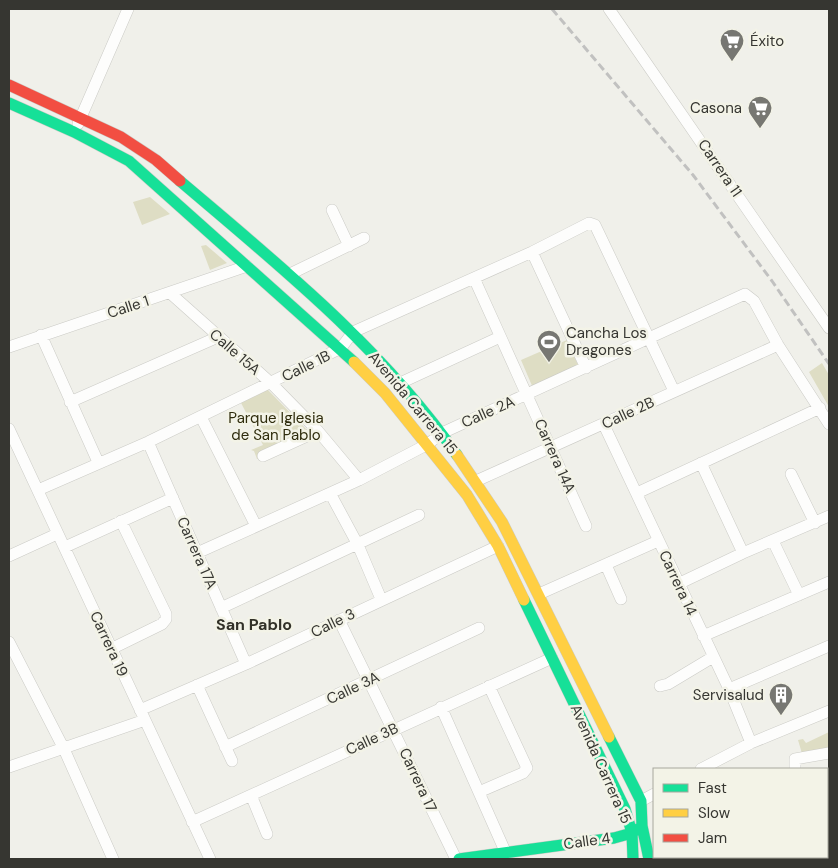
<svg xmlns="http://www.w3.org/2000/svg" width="838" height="868" viewBox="0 0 838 868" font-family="'DM Sans',sans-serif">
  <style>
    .green { fill: #deddc4 }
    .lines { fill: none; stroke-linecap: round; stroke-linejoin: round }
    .street-casing { stroke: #cbcbc6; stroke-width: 12 }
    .fast-casing { stroke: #cbcbc6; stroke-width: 12 }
    .slow-casing { stroke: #cbcbc6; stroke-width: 12 }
    .jam-casing { stroke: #cbcbc6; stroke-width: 12 }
    .street { stroke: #fdfdfc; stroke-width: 11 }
    .fast { stroke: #16e098; stroke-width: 11 }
    .slow { stroke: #ffcf43; stroke-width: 11 }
    .jam { stroke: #f24e42; stroke-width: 11 }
    .rail { stroke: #c1c1c0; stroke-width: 3; stroke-dasharray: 8 4; stroke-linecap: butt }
    .labels { text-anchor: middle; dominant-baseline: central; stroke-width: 5; stroke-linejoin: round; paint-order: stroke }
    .poi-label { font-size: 15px; fill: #363631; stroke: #f3f3e7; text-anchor: start }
    .street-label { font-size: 15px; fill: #363631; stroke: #f3f3e7 }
    .park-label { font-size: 15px; fill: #2f2c0d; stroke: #f3f3e7 }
    .neighbourhood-label { font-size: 16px; font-weight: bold; fill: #323128; stroke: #f3f3e7 }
  </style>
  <rect width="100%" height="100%" fill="#f0f0ea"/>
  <path class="green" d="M 150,197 L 170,214 L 142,225 L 133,202 Z
    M 206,245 L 227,263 L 210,270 L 201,246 Z
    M 567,340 L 578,365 L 533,388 L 521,360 Z
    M 822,363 L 829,375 L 829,407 L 809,372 Z
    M 267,389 L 309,432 L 257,459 L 254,451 L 251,450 L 263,445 L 240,401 Z
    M 829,732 L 829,751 L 803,757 L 798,740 L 803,739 L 806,743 Z
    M 827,801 L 829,801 L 829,859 L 709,859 L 708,857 L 827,857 Z"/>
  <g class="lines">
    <defs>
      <path id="street" d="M 609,9 L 829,328
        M 78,124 L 128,9
        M 332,210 L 349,246
        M 532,252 L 586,368
        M 290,274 L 364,238
        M 474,278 L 586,526
        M 170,293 L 271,383 L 318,431 L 359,480
        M 41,335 L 98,462
        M 9,347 L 247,266
        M 398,384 L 500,337
        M 70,402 L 218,337
        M 201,417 L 256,526
        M 604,425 L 729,689 L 751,743
        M 9,429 L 210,859
        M 148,442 L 246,664
        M 263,456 L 318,431
        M 701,463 L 743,553
        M 791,474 L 815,523
        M 476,481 L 778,345
        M 38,490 L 148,442 L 341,348 L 353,332 L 532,252 L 589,223 L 595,225 L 674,391
        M 330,493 L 358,545 L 381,599
        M 637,493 L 820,408
        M 773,541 L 799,595
        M 65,547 L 173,498
        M 197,553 L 359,480 L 428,444 L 442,433 L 745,294 L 754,301 L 778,345 L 829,424
        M 9,556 L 57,534
        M 606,565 L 621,599
        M 678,584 L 743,553 L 829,516
        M 539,594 L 658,541
        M 221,608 L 419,515
        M 339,620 L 456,859
        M 703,636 L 829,582
        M 9,642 L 64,749 L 113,859
        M 111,649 L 162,624 L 166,619 L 166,614 L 121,521
        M 197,685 L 232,761
        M 660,686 L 668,684 L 713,657
        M 729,689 L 829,646
        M 441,707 L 505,851
        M 140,710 L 246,664 L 498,546
        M 225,747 L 479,628
        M 9,767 L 145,720
        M 701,769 L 751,743 L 829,711
        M 795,769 L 795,759 L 829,753
        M 479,792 L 523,773 L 527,768 L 489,686
        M 251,795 L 267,834
        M 827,795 L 829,794
        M 641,801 L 654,794
        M 192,822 L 552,658
        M 704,857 L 705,859"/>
      <path id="fast" d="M 9,103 L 74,132 L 129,161 L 354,362
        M 180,181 C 279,265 382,348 457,455
        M 524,600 L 625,809 L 632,833 L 633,859
        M 609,737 L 641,801 L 642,826 L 649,859
        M 459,859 L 614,838 L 632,833 L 641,827"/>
      <path id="slow" d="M 354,362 L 385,393 L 467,495 L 498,546 L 524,600
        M 457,455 L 502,522 L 609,737"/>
      <path id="jam" d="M 9,85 L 121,137 L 156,160 L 180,181"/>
    </defs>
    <use href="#street" class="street-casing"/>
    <use href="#fast" class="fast-casing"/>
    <use href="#slow" class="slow-casing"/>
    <use href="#jam" class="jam-casing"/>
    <use href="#street" class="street"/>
    <use href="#fast" class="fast"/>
    <use href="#slow" class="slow"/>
    <use href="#jam" class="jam"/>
    <path class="rail" d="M 552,9 L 693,175 L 772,281 L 829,364"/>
  </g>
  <defs>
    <symbol id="supermarket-pin" viewBox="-11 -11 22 30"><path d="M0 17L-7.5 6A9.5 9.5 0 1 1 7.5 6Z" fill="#777772" stroke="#f3f3e7"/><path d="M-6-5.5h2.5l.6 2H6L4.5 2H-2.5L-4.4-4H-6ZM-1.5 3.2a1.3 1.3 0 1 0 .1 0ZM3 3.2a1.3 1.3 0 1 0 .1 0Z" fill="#fff"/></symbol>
    <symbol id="stadium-pin" viewBox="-11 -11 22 30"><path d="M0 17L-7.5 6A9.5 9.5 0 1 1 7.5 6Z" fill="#777772" stroke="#f3f3e7"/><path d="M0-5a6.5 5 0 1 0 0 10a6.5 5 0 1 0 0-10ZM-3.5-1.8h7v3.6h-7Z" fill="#fff"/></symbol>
    <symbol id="building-pin" viewBox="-11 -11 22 30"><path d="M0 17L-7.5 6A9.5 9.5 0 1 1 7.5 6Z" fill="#777772" stroke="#f3f3e7"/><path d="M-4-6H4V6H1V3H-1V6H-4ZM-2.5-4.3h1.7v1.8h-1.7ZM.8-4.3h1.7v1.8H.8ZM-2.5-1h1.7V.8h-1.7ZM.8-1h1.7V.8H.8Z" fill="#fff"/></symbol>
  </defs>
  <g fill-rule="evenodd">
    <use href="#supermarket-pin" x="718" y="27" width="28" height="38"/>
    <use href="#supermarket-pin" x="746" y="94" width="28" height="38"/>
    <use href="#stadium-pin" x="535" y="328" width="28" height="38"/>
    <use href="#building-pin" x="767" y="681" width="28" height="38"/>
  </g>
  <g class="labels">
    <g class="poi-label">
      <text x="750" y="41">Éxito</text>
      <text x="742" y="108" text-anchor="end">Casona</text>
      <text x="566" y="333">Cancha Los<tspan x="566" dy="17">Dragones</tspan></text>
      <text x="764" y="695" text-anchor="end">Servisalud</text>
    </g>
    <g class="street-label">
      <text transform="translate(720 168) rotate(56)">Carrera 11</text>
      <text transform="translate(128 307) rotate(-18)">Calle 1</text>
      <text transform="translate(235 352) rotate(41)">Calle 15A</text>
      <text transform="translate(306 366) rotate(-26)">Calle 1B</text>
      <text transform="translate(413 403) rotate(50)">Avenida Carrera 15</text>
      <text transform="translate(488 412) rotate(-24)">Calle 2A</text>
      <text transform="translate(628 413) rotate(-25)">Calle 2B</text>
      <text transform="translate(555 456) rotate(66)">Carrera 14A</text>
      <text transform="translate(197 553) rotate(66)">Carrera 17A</text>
      <text transform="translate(678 583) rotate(65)">Carrera 14</text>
      <text transform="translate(333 623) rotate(-26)">Calle 3</text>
      <text transform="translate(109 644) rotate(65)">Carrera 19</text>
      <text transform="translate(353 688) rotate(-25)">Calle 3A</text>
      <text transform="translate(372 739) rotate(-25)">Calle 3B</text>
      <text transform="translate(601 764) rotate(66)">Avenida Carrera 15</text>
      <text transform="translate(418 780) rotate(65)">Carrera 17</text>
      <text transform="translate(587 841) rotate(-8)">Calle 4</text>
    </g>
    <g class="park-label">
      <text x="276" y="418">Parque Iglesia<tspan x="276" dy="17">de San Pablo</tspan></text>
    </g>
    <g class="neighbourhood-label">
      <text x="254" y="624">San Pablo</text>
    </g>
  </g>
  <rect width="838" height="868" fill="none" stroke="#363631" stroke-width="20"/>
  <rect x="653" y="768" width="175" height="90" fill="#f3f3e7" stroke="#a7a79e"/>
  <rect x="663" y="784" width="25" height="8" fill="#16e098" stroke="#a7a79e"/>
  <text x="698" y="793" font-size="15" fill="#363631">Fast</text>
  <rect x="663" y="809" width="25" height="8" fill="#ffcf43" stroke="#a7a79e"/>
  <text x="698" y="818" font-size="15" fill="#363631">Slow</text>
  <rect x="663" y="834" width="25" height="8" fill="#f24e42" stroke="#a7a79e"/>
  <text x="698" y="843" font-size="15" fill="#363631">Jam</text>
</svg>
